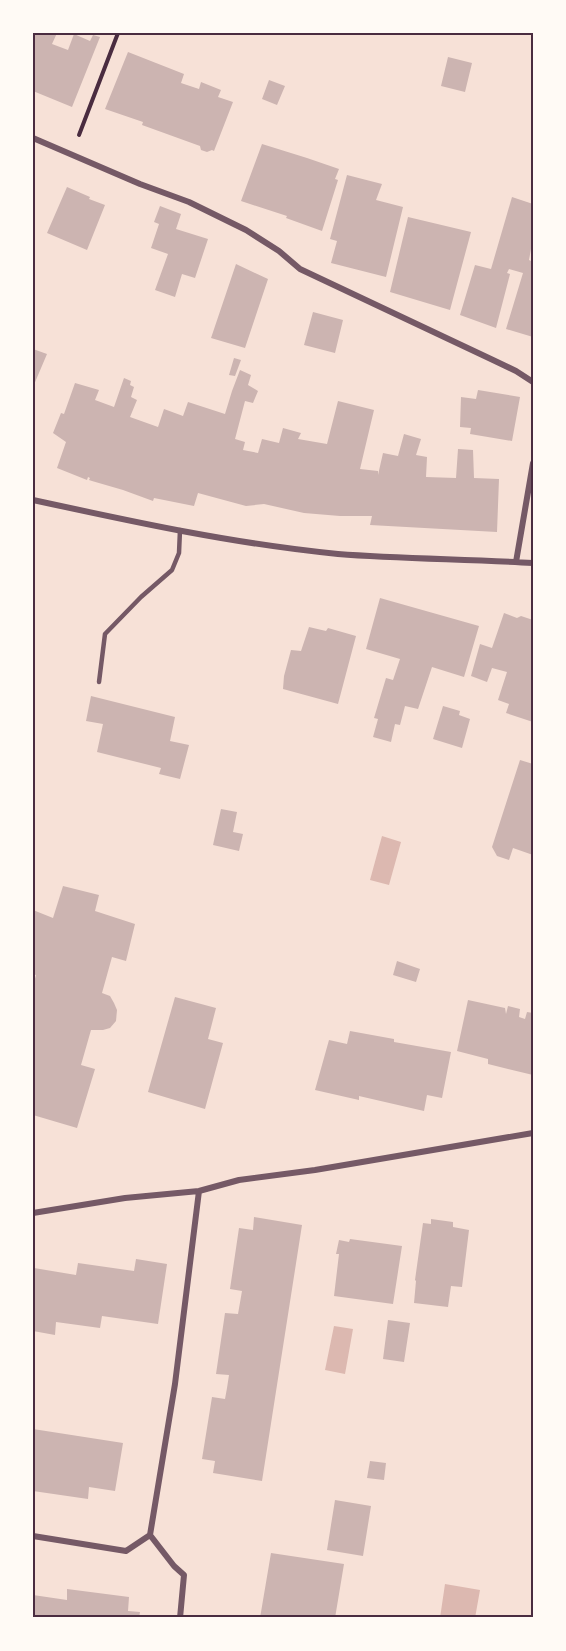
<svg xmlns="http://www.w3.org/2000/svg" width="566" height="1651" viewBox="0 0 566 1651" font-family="'Titillium Web',sans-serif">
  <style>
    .water { fill: #dcb8b0 }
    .building { fill: #ccb4b1 }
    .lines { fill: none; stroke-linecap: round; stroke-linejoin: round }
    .path { stroke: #4a2c40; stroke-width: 4 }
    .service { stroke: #755966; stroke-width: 4.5 }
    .minor { stroke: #755966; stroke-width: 6 }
    .neatline { fill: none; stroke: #4a2c40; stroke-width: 2 }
  </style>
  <rect width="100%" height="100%" fill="#f7e1d7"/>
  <path class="water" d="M 382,836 L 401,842 L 389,885 L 370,880 Z
    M 334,1326 L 353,1329 L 345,1374 L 325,1370 Z
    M 445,1584 L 480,1590 L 475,1618 L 440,1618 Z"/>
  <path class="building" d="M 33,33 L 57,33 L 52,44 L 68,50 L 74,34 L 90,41 L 93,35 L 100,37 L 72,107 L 33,91 Z
    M 128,52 L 184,74 L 181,83 L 199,89 L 201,82 L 221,90 L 218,97 L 233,102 L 214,151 L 212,150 L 207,152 L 201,150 L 200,146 L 142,125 L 143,122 L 105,109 Z
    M 448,57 L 472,63 L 465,92 L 441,86 Z
    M 269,80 L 285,86 L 277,105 L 262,99 Z
    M 262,144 L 307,158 L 339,169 L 335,179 L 338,180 L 322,231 L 286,218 L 287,216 L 241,201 Z
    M 347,175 L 382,184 L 376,200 L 403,207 L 386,277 L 331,263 L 337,241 L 330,239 Z
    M 67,187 L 90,197 L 89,199 L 105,205 L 87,250 L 47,233 Z
    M 512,197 L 533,204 L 533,249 L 531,249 L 529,260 L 533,262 L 533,337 L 506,329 L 523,273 L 509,269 L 507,273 L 510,274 L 496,328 L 460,315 L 475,265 L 491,269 Z
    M 160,206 L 181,214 L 176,229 L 208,239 L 195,278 L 182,274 L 175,297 L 155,290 L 168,254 L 151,248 L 159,224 L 154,222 Z
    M 408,217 L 471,232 L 450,310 L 390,292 Z
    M 236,264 L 268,279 L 245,348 L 211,338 Z
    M 313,312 L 343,320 L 335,353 L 304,345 Z
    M 33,349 L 47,354 L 33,387 Z
    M 234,358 L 241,360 L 235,376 L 229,375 Z
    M 240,370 L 251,375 L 248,385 L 258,391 L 253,403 L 245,401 L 235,439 L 245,442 L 243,450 L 258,453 L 262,439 L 279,443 L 283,428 L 301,433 L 298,439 L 327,444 L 338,401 L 374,410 L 360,469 L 378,471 L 378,475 L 383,453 L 398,456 L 404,434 L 421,439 L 416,455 L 427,457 L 426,477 L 456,478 L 458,449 L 473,450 L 474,478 L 499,479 L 497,532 L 370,525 L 372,516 L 340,516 L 304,513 L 264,504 L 246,506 L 198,493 L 194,506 L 154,498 L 153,501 L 123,490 L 92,481 L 89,480 L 90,478 L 88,477 L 87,480 L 57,468 L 66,442 L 53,433 L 61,413 L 64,414 L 75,383 L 99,390 L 95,400 L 114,407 L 124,378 L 131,381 L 130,385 L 134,387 L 131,397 L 137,400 L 130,417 L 158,427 L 164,409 L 183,416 L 188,402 L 225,414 L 232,391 Z
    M 478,390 L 520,397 L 512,441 L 470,434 L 471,428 L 460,427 L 461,397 L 476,399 Z
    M 380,598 L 479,626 L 464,677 L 432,667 L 418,709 L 405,706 L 400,725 L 395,724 L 391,742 L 373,737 L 378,719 L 374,718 L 386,678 L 393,680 L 400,659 L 366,649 Z
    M 504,613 L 517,618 L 521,616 L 533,620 L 533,722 L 506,713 L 509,704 L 498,700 L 507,672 L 492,668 L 487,682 L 471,676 L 480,644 L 492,648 Z
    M 309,627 L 326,631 L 328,628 L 356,636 L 338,704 L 283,689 L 284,676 L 291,650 L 301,651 Z
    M 91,696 L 175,717 L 170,741 L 189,745 L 180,779 L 159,774 L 161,768 L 97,752 L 103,724 L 86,721 Z
    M 443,706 L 460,711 L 459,715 L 470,719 L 462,748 L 433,739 Z
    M 520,760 L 533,764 L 533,855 L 513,848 L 509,860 L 497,856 L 492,847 Z
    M 221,809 L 237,812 L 233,832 L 243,834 L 239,851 L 213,845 Z
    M 63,886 L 99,895 L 95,911 L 135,924 L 126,961 L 112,957 L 102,993 L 110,996 L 114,1003 L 117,1010 L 116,1021 L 110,1028 L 103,1030 L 91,1030 L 81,1065 L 95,1069 L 77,1128 L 33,1115 L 33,986 L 36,975 L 33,974 L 33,910 L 53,918 Z
    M 397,961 L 420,969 L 416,982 L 393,975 Z
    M 175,997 L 216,1008 L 208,1039 L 223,1043 L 205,1109 L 148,1092 Z
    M 468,1000 L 505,1008 L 506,1014 L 508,1006 L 520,1009 L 519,1017 L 525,1019 L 527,1012 L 533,1013 L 533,1075 L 488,1064 L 488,1059 L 457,1051 Z
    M 350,1031 L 394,1039 L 394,1042 L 451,1052 L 442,1098 L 427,1095 L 424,1111 L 359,1096 L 359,1100 L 315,1090 L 329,1040 L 347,1044 Z
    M 254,1217 L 302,1225 L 262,1481 L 213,1473 L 215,1461 L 202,1459 L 212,1397 L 225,1399 L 227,1388 L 229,1375 L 216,1374 L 225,1313 L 238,1314 L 242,1291 L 230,1289 L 239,1228 L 253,1230 Z
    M 431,1219 L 453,1222 L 453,1227 L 469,1230 L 462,1287 L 451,1286 L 448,1307 L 414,1303 L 416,1281 L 415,1280 L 423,1223 L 431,1224 Z
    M 350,1239 L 402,1246 L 393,1304 L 334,1296 L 339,1254 L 336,1254 L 339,1240 L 349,1242 Z
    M 136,1259 L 167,1264 L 158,1324 L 102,1316 L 100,1328 L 56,1322 L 55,1335 L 33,1331 L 34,1268 L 76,1275 L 78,1263 L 134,1271 Z
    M 388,1320 L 410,1323 L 404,1362 L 383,1359 Z
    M 33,1429 L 123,1443 L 115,1491 L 89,1487 L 88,1499 L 33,1491 Z
    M 370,1461 L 386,1463 L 384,1480 L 367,1478 Z
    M 335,1500 L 371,1506 L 363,1556 L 327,1550 Z
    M 271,1553 L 344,1564 L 335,1618 L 260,1618 Z
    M 67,1589 L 129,1597 L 128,1611 L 140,1612 L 139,1618 L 33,1618 L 33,1595 L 67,1600 Z"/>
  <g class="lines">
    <path class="path" d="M 79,135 L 118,33"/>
    <path class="service" d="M 99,682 L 105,634 L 141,597 L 172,570 L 179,553 L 180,530"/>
    <path class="minor" d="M 33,138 L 140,184 L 189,202 L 246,230 L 279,251 L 300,269 L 493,360 L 516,371 L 533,382
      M 33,500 C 134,522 235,544 338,554 C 402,559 468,559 533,563
      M 516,562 L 533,463
      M 33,1213 L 125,1198 L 199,1191 L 239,1180 L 315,1170 L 533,1133
      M 150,1535 L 174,1566 L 184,1575 L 180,1618
      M 33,1536 L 126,1551 L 150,1535 L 175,1384 L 199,1191"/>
  </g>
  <rect width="566" height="1651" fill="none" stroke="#fffaf5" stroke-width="69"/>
  <rect x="34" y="34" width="498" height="1582" class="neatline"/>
</svg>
